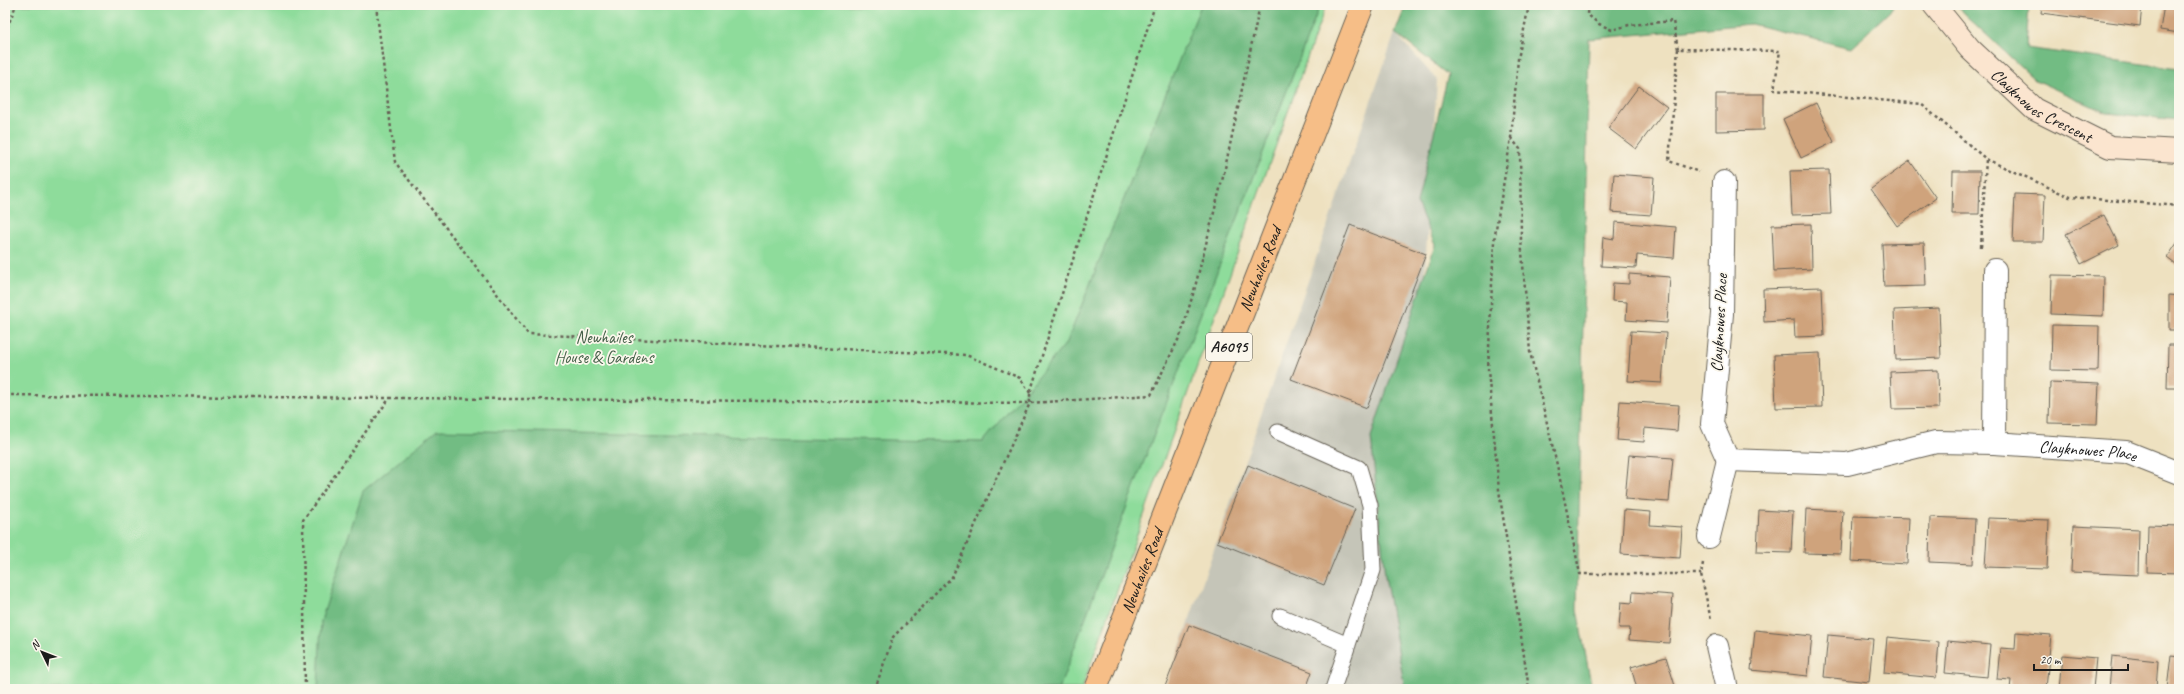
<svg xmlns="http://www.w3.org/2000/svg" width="2184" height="694" viewBox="0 0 2184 694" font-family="Caveat,sans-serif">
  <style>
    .industrial { fill: #c5c5b8 }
    .green { fill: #8edc9b; stroke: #557c5c }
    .forest { fill: #72bc83; stroke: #476c50 }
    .building { fill: #cfa37b }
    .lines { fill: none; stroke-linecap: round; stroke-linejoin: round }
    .lane-casing { stroke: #666155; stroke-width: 17 }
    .street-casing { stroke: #666155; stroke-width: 24 }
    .secondary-casing { stroke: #666155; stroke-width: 24 }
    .primary-casing { stroke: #666155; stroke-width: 24 }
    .path { stroke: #666155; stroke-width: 2.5; stroke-dasharray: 3 3; stroke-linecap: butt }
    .lane { stroke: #fff; stroke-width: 15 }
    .street { stroke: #fff; stroke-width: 22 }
    .secondary { stroke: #fbe5cf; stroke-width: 22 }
    .primary { stroke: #f6be87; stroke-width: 22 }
    .labels { text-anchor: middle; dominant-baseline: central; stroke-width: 3.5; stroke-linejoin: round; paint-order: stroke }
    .shield { fill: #fbf7ec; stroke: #5f5e5a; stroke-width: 1 }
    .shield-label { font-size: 16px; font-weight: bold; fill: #1c1c1c }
    .street-label { font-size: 17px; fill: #1c1c1c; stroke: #fbf7ec }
    .park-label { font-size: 17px; fill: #445f48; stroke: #fbf7ec }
  </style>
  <rect width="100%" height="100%" fill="#fbf7ec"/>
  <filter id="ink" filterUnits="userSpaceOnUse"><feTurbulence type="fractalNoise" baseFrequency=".025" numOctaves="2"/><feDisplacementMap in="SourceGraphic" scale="8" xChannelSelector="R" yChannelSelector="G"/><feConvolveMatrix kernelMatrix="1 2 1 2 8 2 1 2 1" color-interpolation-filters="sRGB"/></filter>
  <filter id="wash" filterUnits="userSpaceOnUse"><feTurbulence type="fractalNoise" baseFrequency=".012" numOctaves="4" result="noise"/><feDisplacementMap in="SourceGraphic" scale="16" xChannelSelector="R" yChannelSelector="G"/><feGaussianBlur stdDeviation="0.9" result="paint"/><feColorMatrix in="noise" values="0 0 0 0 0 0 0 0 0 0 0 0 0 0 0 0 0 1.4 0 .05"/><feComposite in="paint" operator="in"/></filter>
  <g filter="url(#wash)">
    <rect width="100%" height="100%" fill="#eee1c0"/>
    <path class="industrial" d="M 1395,33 L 1437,80 L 1411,493 L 1447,689 L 1165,689 Z"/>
    <path class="green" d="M 5,5 L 1326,5 L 1082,689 L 5,689 Z"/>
    <path class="forest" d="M 1201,5 L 1320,5 L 1134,487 L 1059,689 L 318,689 L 321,621 L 363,491 L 437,430 L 983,442 L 1067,342 Z
      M 1406,5 L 1891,5 L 1893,8 L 1851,48 L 1751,24 L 1589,39 L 1577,609 L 1592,689 L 1405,689 L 1385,576 L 1371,437 L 1435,245 L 1417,203 L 1448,75 L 1395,33 Z
      M 1958,5 L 2029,5 L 2026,48 L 2179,69 L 2179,120 L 2107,113 L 2035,80 L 1962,12 Z"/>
    <g id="blocks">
      <path class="building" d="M 2042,5 L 2142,5 L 2140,26 L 2041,13 Z
        M 2164,5 L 2179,5 L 2179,33 L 2160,30 Z
        M 1639,86 L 1667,107 L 1636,149 L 1608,128 Z
        M 1716,94 L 1764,94 L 1764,130 L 1716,131 Z
        M 1816,103 L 1834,142 L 1801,158 L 1783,119 Z
        M 1910,161 L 1936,198 L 1897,226 L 1871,189 Z
        M 1829,170 L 1831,214 L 1792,215 L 1790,171 Z
        M 1953,171 L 1980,171 L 1979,214 L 1952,214 Z
        M 1614,174 L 1654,177 L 1651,215 L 1611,212 Z
        M 2015,194 L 2045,195 L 2043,242 L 2013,242 Z
        M 2104,215 L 2119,245 L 2081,264 L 2066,234 Z
        M 1615,222 L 1676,227 L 1674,258 L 1637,255 L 1636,268 L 1601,266 L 1603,237 L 1614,239 Z
        M 1811,224 L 1812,269 L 1774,271 L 1772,225 Z
        M 1350,225 L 1426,254 L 1367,408 L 1291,379 Z
        M 2179,240 L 2179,267 L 2167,258 Z
        M 1924,243 L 1926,286 L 1884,287 L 1882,244 Z
        M 1629,274 L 1670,277 L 1667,323 L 1626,320 L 1627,302 L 1612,301 L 1613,283 L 1629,284 Z
        M 2052,275 L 2104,276 L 2103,316 L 2051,314 Z
        M 1822,287 L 1824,336 L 1795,337 L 1794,320 L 1764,322 L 1763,289 Z
        M 2169,295 L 2179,296 L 2179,330 L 2169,330 Z
        M 1939,308 L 1941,358 L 1896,360 L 1894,310 Z
        M 2052,325 L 2099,326 L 2098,371 L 2051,370 Z
        M 1631,331 L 1666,333 L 1662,383 L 1628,381 Z
        M 2168,345 L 2179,345 L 2179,388 L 2167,388 Z
        M 1820,353 L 1822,407 L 1776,408 L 1774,355 Z
        M 1938,370 L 1939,408 L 1892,409 L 1890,372 Z
        M 2050,382 L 2099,384 L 2097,424 L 2049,423 Z
        M 1620,401 L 1679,405 L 1677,431 L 1645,428 L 1644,442 L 1617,440 Z
        M 1629,455 L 1673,458 L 1669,502 L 1625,499 Z
        M 1248,465 L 1355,509 L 1324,585 L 1217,542 Z
        M 1806,509 L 1843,511 L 1841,554 L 1804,553 Z
        M 1624,510 L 1651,512 L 1650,525 L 1682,527 L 1680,558 L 1621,554 Z
        M 1759,510 L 1793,512 L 1791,553 L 1757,552 Z
        M 1853,516 L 1909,518 L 1907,564 L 1851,561 Z
        M 1930,517 L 1975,519 L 1973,564 L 1929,562 Z
        M 1988,518 L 2049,520 L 2047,569 L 1985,567 Z
        M 2148,525 L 2179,526 L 2179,573 L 2147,572 Z
        M 2073,526 L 2139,529 L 2138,575 L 2071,572 Z
        M 1633,592 L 1673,595 L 1669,643 L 1629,640 L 1630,628 L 1619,628 L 1621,602 L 1632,603 Z
        M 1189,625 L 1312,672 L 1306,689 L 1164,689 Z
        M 1755,630 L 1812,636 L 1808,676 L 1751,670 Z
        M 2016,632 L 2051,635 L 2046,689 L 2010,689 L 2011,680 L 1997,679 L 2000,648 L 2015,649 Z
        M 1828,635 L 1873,639 L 1869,682 L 1824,677 Z
        M 1887,637 L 1939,642 L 1936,678 L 1884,673 Z
        M 1948,641 L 1990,645 L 1987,677 L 1945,673 Z
        M 2062,655 L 2096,658 L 2093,689 L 2059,689 Z
        M 2171,655 L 2179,656 L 2179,689 L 2167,689 Z
        M 2112,656 L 2158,661 L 2156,689 L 2109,689 Z
        M 1666,657 L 1676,689 L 1637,689 L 1631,667 Z"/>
    </g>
  </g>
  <g filter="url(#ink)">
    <use href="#blocks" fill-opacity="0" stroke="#666155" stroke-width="1"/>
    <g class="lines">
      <defs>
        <path id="lane" d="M 1278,432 L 1359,468 L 1370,505 L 1373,570 L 1333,689
          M 1280,616 L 1348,645"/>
        <g id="street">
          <path id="s1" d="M 1724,182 L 1722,314 L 1712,424 L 1728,460 L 1847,464 L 1936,442 L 1994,443 L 2126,452 L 2179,473"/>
          <path d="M 1994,443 L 1995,270"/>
          <path d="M 1709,537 L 1728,460"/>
          <path d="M 1717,646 L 1727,689"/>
        </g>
        <g id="secondary">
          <path id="s2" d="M 1934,5 L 1970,49 L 2034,109 L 2110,147 L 2179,151"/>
        </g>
        <g id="primary">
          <path id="s3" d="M 1096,689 L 1363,5"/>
        </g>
      </defs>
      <use href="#lane" class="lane-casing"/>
      <use href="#street" class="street-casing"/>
      <use href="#secondary" class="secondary-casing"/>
      <use href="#primary" class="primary-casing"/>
      <path class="path" d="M 376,5 L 395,162 L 528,334 L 966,355 L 1020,378 L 1030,393
        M 1529,5 L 1518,59 L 1511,138 L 1494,241 L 1488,370 L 1499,490 L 1529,689
        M 1588,5 L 1587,14 L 1599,24 L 1612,30 L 1629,25 L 1673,21 L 1678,49 L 1780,51 L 1774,90 L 1921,104 L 1986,159 L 2070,197 L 2179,206
        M 5,33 L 16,5
        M 1678,49 L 1669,161 L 1699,172
        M 1511,138 L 1520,149 L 1521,239 L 1530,352 L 1557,465 L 1580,574 L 1701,574
        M 1981,247 L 1986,159
        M 5,395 L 1030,403 L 1151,395 L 1181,334 L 1194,291 L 1224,173 L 1260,5
        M 1703,563 L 1701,574 L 1711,620
        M 305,689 L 303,520 L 389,399
        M 875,689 L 893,637 L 952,577 L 1030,403 L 1030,393 L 1155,5"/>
      <use href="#lane" class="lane"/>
      <use href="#street" class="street"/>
      <use href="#secondary" class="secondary"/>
      <use href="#primary" class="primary"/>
    </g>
  </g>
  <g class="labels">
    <rect class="shield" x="1206" y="333" width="46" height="28" rx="3"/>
    <g class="shield-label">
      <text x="1229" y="347">A6095</text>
    </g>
    <g class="street-label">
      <text stroke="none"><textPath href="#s2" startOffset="149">Clayknowes Crescent</textPath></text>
      <text stroke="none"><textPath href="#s3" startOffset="451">Newhailes Road</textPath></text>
      <text transform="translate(1719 323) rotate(-87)">Clayknowes Place</text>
      <text stroke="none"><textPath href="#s1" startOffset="645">Clayknowes Place</textPath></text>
      <text stroke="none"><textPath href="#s3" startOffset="127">Newhailes Road</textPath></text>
    </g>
    <g class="park-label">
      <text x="604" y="337">Newhailes<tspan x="604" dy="20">House &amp; Gardens</tspan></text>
    </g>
  </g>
  <rect width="2184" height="694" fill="none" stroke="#fbf7ec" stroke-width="20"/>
  <g transform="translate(42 652) rotate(313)" stroke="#fbf7ec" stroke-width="3" paint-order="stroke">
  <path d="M0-3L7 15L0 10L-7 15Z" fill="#1c1c1c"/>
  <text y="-6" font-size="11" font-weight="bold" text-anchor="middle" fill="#1c1c1c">N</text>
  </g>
  <path d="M2034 664v6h94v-6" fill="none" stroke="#1c1c1c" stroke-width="2"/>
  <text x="2040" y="664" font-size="12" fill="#1c1c1c" stroke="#fbf7ec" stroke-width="3" paint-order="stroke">20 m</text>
</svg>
